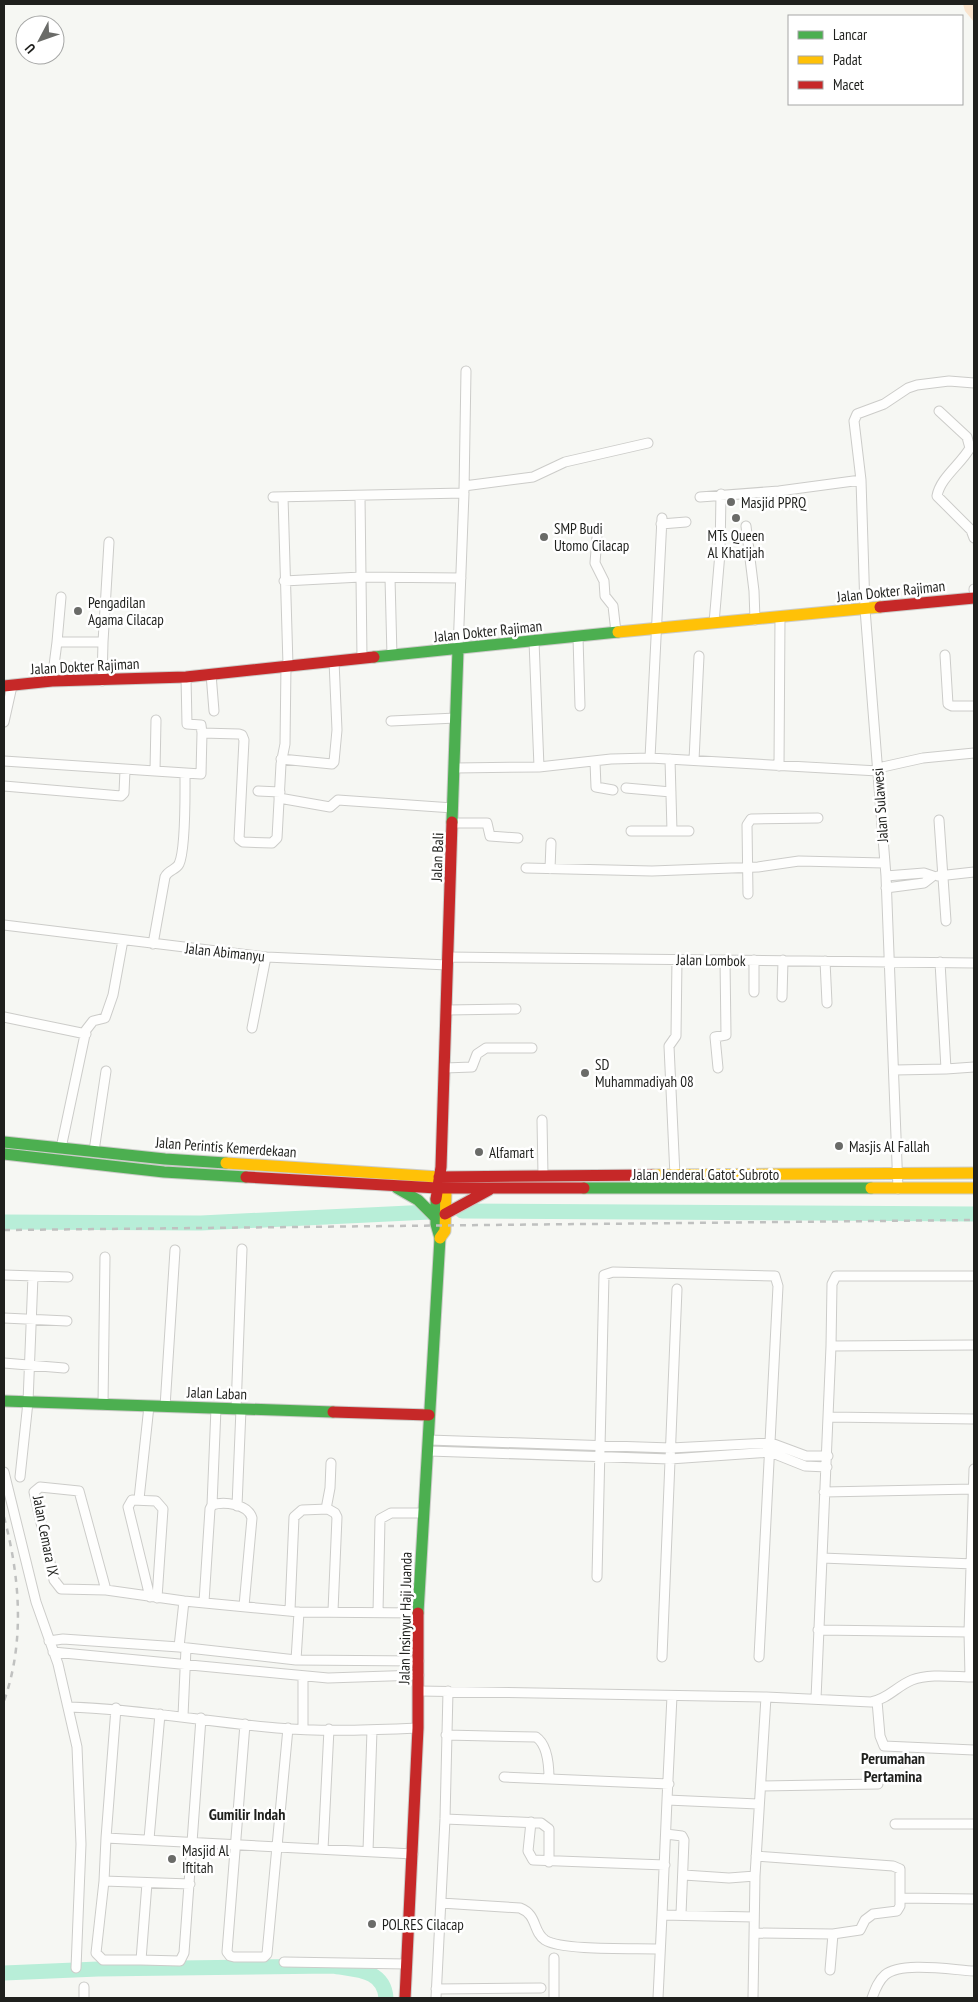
<svg xmlns="http://www.w3.org/2000/svg" width="978" height="2002" viewBox="0 0 978 2002" font-family="'PT Sans Narrow',sans-serif">
  <style>
    .green { fill: #f9e3cd }
    .lines { fill: none; stroke-linecap: round; stroke-linejoin: round }
    .river { stroke: #b8eed8; stroke-width: 15 }
    .street-casing { stroke: #ccccc9; stroke-width: 11 }
    .fast-casing { stroke: #ccccc9; stroke-width: 13 }
    .slow-casing { stroke: #ccccc9; stroke-width: 13 }
    .jam-casing { stroke: #ccccc9; stroke-width: 13 }
    .street { stroke: #fefefd; stroke-width: 9 }
    .fast { stroke: #4caf50; stroke-width: 11 }
    .slow { stroke: #ffc107; stroke-width: 11 }
    .jam { stroke: #c62828; stroke-width: 11 }
    .rail { stroke: #c0c1c0; stroke-width: 2.5; stroke-dasharray: 6 6; stroke-linecap: butt }
    .poi-dot { fill: #6a6b68; stroke: #fff; stroke-width: 2 }
    .labels { text-anchor: middle; dominant-baseline: central; stroke-width: 5; stroke-linejoin: round; paint-order: stroke }
    .poi-label { font-size: 15px; fill: #1f201d; stroke: #fff; text-anchor: start }
    .street-label { font-size: 15px; fill: #1f201d; stroke: #fff }
    .neighbourhood-label { font-size: 16px; font-weight: bold; fill: #1f201d; stroke: #fff }
  </style>
  <rect width="100%" height="100%" fill="#f6f7f3"/>
  <path class="green" d="M 963,4 L 974,4 L 974,22 L 965,11 Z"/>
  <g class="lines">
    <path class="river" d="M 462,1211 L 974,1214
      M 4,1222 L 201,1223 L 430,1212
      M 4,1973 L 98,1969 L 333,1966 C 356,1970 384,1969 386,1998"/>
    <defs>
      <path id="street" d="M 939,411 L 967,437 L 970,448 C 961,464 940,478 937,496 L 971,530 L 974,538
        M 464,486 L 533,477 L 565,462 L 648,443
        M 464,491 L 466,371
        M 273,497 L 464,493 L 458,650
        M 283,497 L 288,665
        M 360,497 L 362,658
        M 700,497 L 779,491 L 861,480
        M 661,524 L 686,522
        M 746,526 L 754,591 L 755,620
        M 597,537 L 595,563 L 604,581 L 605,596 L 613,606 L 616,632
        M 390,578 L 392,656
        M 284,581 L 361,577 L 461,578
        M 974,589 L 974,590
        M 714,623 L 720,553 L 721,494
        M 578,637 L 580,706
        M 534,641 L 539,767
        M 57,642 L 61,597
        M 103,642 L 109,542
        M 945,655 L 948,704 L 952,706 L 974,706
        M 211,674 L 214,711
        M 186,677 L 187,724 L 201,725 L 202,733 L 239,734 L 242,735 L 244,740 L 239,839 L 243,842 L 272,843 L 277,838 L 281,764 L 285,744 L 286,665
        M 52,681 L 57,642 L 103,642 L 102,681
        M 391,721 L 456,718
        M 4,722 L 12,686
        M 650,758 L 662,518
        M 281,759 L 332,764 L 334,762 L 337,730 L 334,661
        M 670,759 L 672,831
        M 694,760 L 699,656
        M 4,761 L 155,771 L 156,720
        M 595,762 L 596,787 L 613,790
        M 779,766 L 780,617
        M 455,768 L 539,767 L 611,759 L 650,758 L 878,771
        M 878,768 L 923,758 L 974,753
        M 155,771 L 201,774 L 202,733
        M 4,786 L 121,796 L 124,793 L 125,770
        M 626,788 L 671,792
        M 258,791 L 280,792
        M 279,798 L 330,807 L 338,800 L 453,808
        M 939,820 L 946,921
        M 453,823 L 487,823 L 490,836 L 518,838
        M 631,831 L 689,831
        M 526,868 L 652,871 L 758,867 L 799,861 L 884,863
        M 550,869 L 551,843
        M 886,876 L 924,873 L 933,876 L 924,883 L 886,888
        M 938,876 L 974,872
        M 748,894 L 747,825 L 751,819 L 818,818
        M 4,925 L 266,957 L 448,965
        M 153,944 L 165,877 C 168,870 176,870 179,864 C 186,849 185,792 185,774
        M 448,957 L 974,963
        M 754,960 L 754,992
        M 825,961 L 827,1003
        M 940,962 L 946,1069 L 974,1067
        M 782,997 L 783,960
        M 447,1010 L 516,1009
        M 4,1017 L 86,1034
        M 252,1028 L 266,957
        M 445,1068 L 472,1067 L 477,1054 L 486,1048 L 532,1048
        M 718,1068 L 715,1037 L 726,1035 L 725,960
        M 895,1070 L 946,1069
        M 542,1120 L 543,1175
        M 61,1148 L 86,1030 L 93,1021 L 105,1018 L 113,995 L 123,940
        M 94,1151 L 106,1071
        M 675,1176 L 669,1046 L 676,1036 L 677,959
        M 898,1189 L 886,876 L 865,609 L 861,480 L 854,421 L 857,414 L 884,404 L 908,388 L 917,385 L 949,381 L 974,383
        M 4,1275 L 68,1277
        M 4,1318 L 67,1321
        M 831,1346 L 832,1284 L 836,1276 L 974,1276
        M 4,1363 L 64,1368
        M 103,1405 L 105,1257
        M 165,1407 L 175,1250
        M 236,1409 L 242,1249
        M 829,1417 L 974,1419
        M 429,1440 L 671,1448 L 771,1443 L 806,1456 L 828,1456
        M 429,1451 L 670,1459 L 770,1452 L 805,1466 L 827,1467
        M 4,1472 L 36,1602 L 58,1664 L 77,1747 L 81,1844 L 76,1968
        M 20,1477 L 28,1402 L 33,1276
        M 824,1492 L 974,1489
        M 139,1499 L 149,1406
        M 212,1505 L 216,1408
        M 237,1506 L 241,1409
        M 326,1509 L 330,1488 L 331,1463
        M 822,1558 L 974,1564
        M 597,1577 L 604,1275 L 613,1272 L 775,1276 L 778,1286 L 759,1657
        M 106,1590 L 79,1491 L 40,1487 L 34,1492 L 54,1580 L 61,1589 L 106,1590 L 184,1601 L 299,1612 L 418,1613
        M 150,1597 L 128,1507 L 132,1500 L 156,1501 L 163,1509 L 157,1598
        M 204,1602 L 210,1509 L 212,1505 C 224,1501 248,1504 252,1518 L 244,1606
        M 290,1610 L 294,1517 L 302,1510 L 328,1509 L 335,1513 L 337,1517 L 333,1611
        M 378,1612 L 380,1519 L 391,1513 L 424,1513
        M 818,1630 L 969,1632
        M 49,1641 L 63,1639 L 179,1647 L 296,1660 L 419,1661
        M 179,1647 L 184,1601
        M 53,1652 L 328,1678 L 419,1675
        M 662,1657 L 677,1289
        M 296,1660 L 299,1612
        M 303,1676 L 303,1728
        M 970,1677 L 969,1632 L 974,1469
        M 419,1691 L 766,1697
        M 816,1699 L 831,1346 L 974,1345
        M 877,1701 L 880,1736 L 884,1746 L 974,1750
        M 69,1707 C 139,1709 207,1722 277,1728 C 324,1732 372,1730 418,1728
        M 183,1716 L 186,1648
        M 245,1724 L 227,1952 L 230,1956 L 234,1957 L 264,1957 L 267,1954 L 288,1728
        M 446,1735 L 536,1737 C 548,1745 549,1766 549,1779
        M 504,1777 L 669,1784
        M 761,1786 L 878,1784
        M 667,1800 L 672,1696
        M 445,1819 L 541,1823 L 549,1829 L 549,1862
        M 531,1822 L 528,1851 L 533,1860 L 665,1865
        M 895,1824 L 974,1824
        M 666,1834 L 682,1836 L 684,1840 L 681,1914
        M 106,1838 L 116,1708
        M 149,1839 L 160,1714
        M 323,1849 L 329,1729
        M 368,1851 L 372,1730
        M 756,1856 L 893,1866 L 900,1869 L 900,1906 L 897,1911 L 873,1914 L 865,1920 L 860,1930 L 833,1934
        M 684,1875 L 729,1878 L 755,1876
        M 104,1881 L 190,1884
        M 147,1883 L 141,1960 L 180,1961 L 184,1953 L 201,1718
        M 901,1898 L 974,1899
        M 441,1903 L 520,1908 C 538,1915 532,1931 545,1940 C 562,1951 636,1948 660,1949
        M 662,1915 L 667,1800 L 758,1804
        M 754,1933 L 833,1934 L 830,1970
        M 141,1960 L 103,1960 L 96,1953 L 104,1881 L 106,1838 L 413,1854
        M 284,1962 L 407,1964
        M 436,1989 L 541,1988
        M 84,1998 L 84,1987
        M 436,1998 L 445,1819 L 448,1691
        M 554,1998 L 554,1958
        M 658,1998 L 662,1915 L 754,1917
        M 753,1998 L 755,1876 L 766,1697 L 871,1702 C 888,1699 897,1686 912,1680 C 929,1673 956,1677 974,1677
        M 872,1998 C 875,1990 878,1981 885,1975 C 901,1961 953,1970 974,1971"/>
      <path id="fast" d="M 374,657 L 618,632
        M 452,822 L 458,650
        M 4,1142 L 165,1159 L 226,1163
        M 4,1154 L 164,1172 L 246,1177
        M 397,1188 L 418,1200 L 436,1218
        M 584,1188 L 871,1188
        M 4,1401 L 333,1412
        M 418,1613 L 440,1238 L 436,1224 L 436,1199"/>
      <path id="slow" d="M 618,632 L 880,607
        M 226,1163 L 439,1177
        M 653,1175 L 974,1173
        M 871,1188 L 974,1188
        M 440,1238 L 445,1231 L 446,1189"/>
      <path id="jam" d="M 880,607 L 974,598
        M 4,686 L 52,681 L 186,677 L 374,657
        M 246,1177 L 437,1188 L 584,1188
        M 439,1177 L 653,1175
        M 436,1199 L 441,1167 L 452,822
        M 445,1214 L 489,1190
        M 333,1412 L 429,1415
        M 405,1998 L 418,1728 L 418,1613"/>
    </defs>
    <use href="#street" class="street-casing"/>
    <use href="#fast" class="fast-casing"/>
    <use href="#slow" class="slow-casing"/>
    <use href="#jam" class="jam-casing"/>
    <use href="#street" class="street"/>
    <use href="#fast" class="fast"/>
    <use href="#slow" class="slow"/>
    <use href="#jam" class="jam"/>
    <path class="rail" d="M 4,1230 L 974,1220
      M 4,1517 C 20,1577 25,1642 4,1701"/>
  </g>
  <g class="poi-dot">
    <circle cx="731" cy="502" r="5"/>
    <circle cx="736" cy="518" r="5"/>
    <circle cx="544" cy="537" r="5"/>
    <circle cx="78" cy="611" r="5"/>
    <circle cx="585" cy="1073" r="5"/>
    <circle cx="839" cy="1146" r="5"/>
    <circle cx="479" cy="1152" r="5"/>
    <circle cx="172" cy="1859" r="5"/>
    <circle cx="372" cy="1924" r="5"/>
  </g>
  <g class="labels">
    <g class="poi-label">
      <text x="741" y="502">Masjid PPRQ</text>
      <text x="554" y="528">SMP Budi<tspan x="554" dy="17">Utomo Cilacap</tspan></text>
      <text x="736" y="535" text-anchor="middle">MTs Queen<tspan x="736" dy="17">Al Khatijah</tspan></text>
      <text x="88" y="602">Pengadilan<tspan x="88" dy="17">Agama Cilacap</tspan></text>
      <text x="595" y="1064">SD<tspan x="595" dy="17">Muhammadiyah 08</tspan></text>
      <text x="849" y="1146">Masjis Al Fallah</text>
      <text x="489" y="1152">Alfamart</text>
      <text x="182" y="1850">Masjid Al<tspan x="182" dy="17">Iftitah</tspan></text>
      <text x="382" y="1924">POLRES Cilacap</text>
    </g>
    <g class="street-label">
      <text transform="translate(891 591) rotate(-6)">Jalan Dokter Rajiman</text>
      <text transform="translate(488 631) rotate(-6)">Jalan Dokter Rajiman</text>
      <text transform="translate(85 666) rotate(-3)">Jalan Dokter Rajiman</text>
      <text transform="translate(880 805) rotate(-94)">Jalan Sulawesi</text>
      <text transform="translate(437 857) rotate(-88)">Jalan Bali</text>
      <text transform="translate(225 952) rotate(6)">Jalan Abimanyu</text>
      <text transform="translate(711 960) rotate(1)">Jalan Lombok</text>
      <text transform="translate(226 1147) rotate(4)">Jalan Perintis Kemerdekaan</text>
      <text x="706" y="1174">Jalan Jenderal Gatot Subroto</text>
      <text transform="translate(217 1393) rotate(2)">Jalan Laban</text>
      <text transform="translate(46 1536) rotate(79)">Jalan Cemara IX</text>
      <text transform="translate(405 1618) rotate(-89)">Jalan Insinyur Haji Juanda</text>
    </g>
    <g class="neighbourhood-label">
      <text x="893" y="1758">Perumahan<tspan x="893" dy="18">Pertamina</tspan></text>
      <text x="247" y="1814">Gumilir Indah</text>
    </g>
  </g>
  <rect width="978" height="2002" fill="none" stroke="#1f201d" stroke-width="10"/>
  <rect x="788" y="15" width="175" height="90" fill="#ffffff" stroke="#a5a6a5"/>
  <rect x="798" y="31" width="25" height="8" fill="#4caf50" stroke="#a5a6a5"/>
  <text x="833" y="40" font-size="15" fill="#1f201d">Lancar</text>
  <rect x="798" y="56" width="25" height="8" fill="#ffc107" stroke="#a5a6a5"/>
  <text x="833" y="65" font-size="15" fill="#1f201d">Padat</text>
  <rect x="798" y="81" width="25" height="8" fill="#c62828" stroke="#a5a6a5"/>
  <text x="833" y="90" font-size="15" fill="#1f201d">Macet</text>
  <g transform="translate(40 40) rotate(229)"><circle r="24" fill="#ffffff" stroke="#a5a6a5"/>
  <path d="M0-4L9 19L0 12L-9 19Z" fill="#6a6b68"/>
  <text y="-8" font-size="14" font-weight="bold" text-anchor="middle" fill="#1f201d">U</text>
  </g>
</svg>
